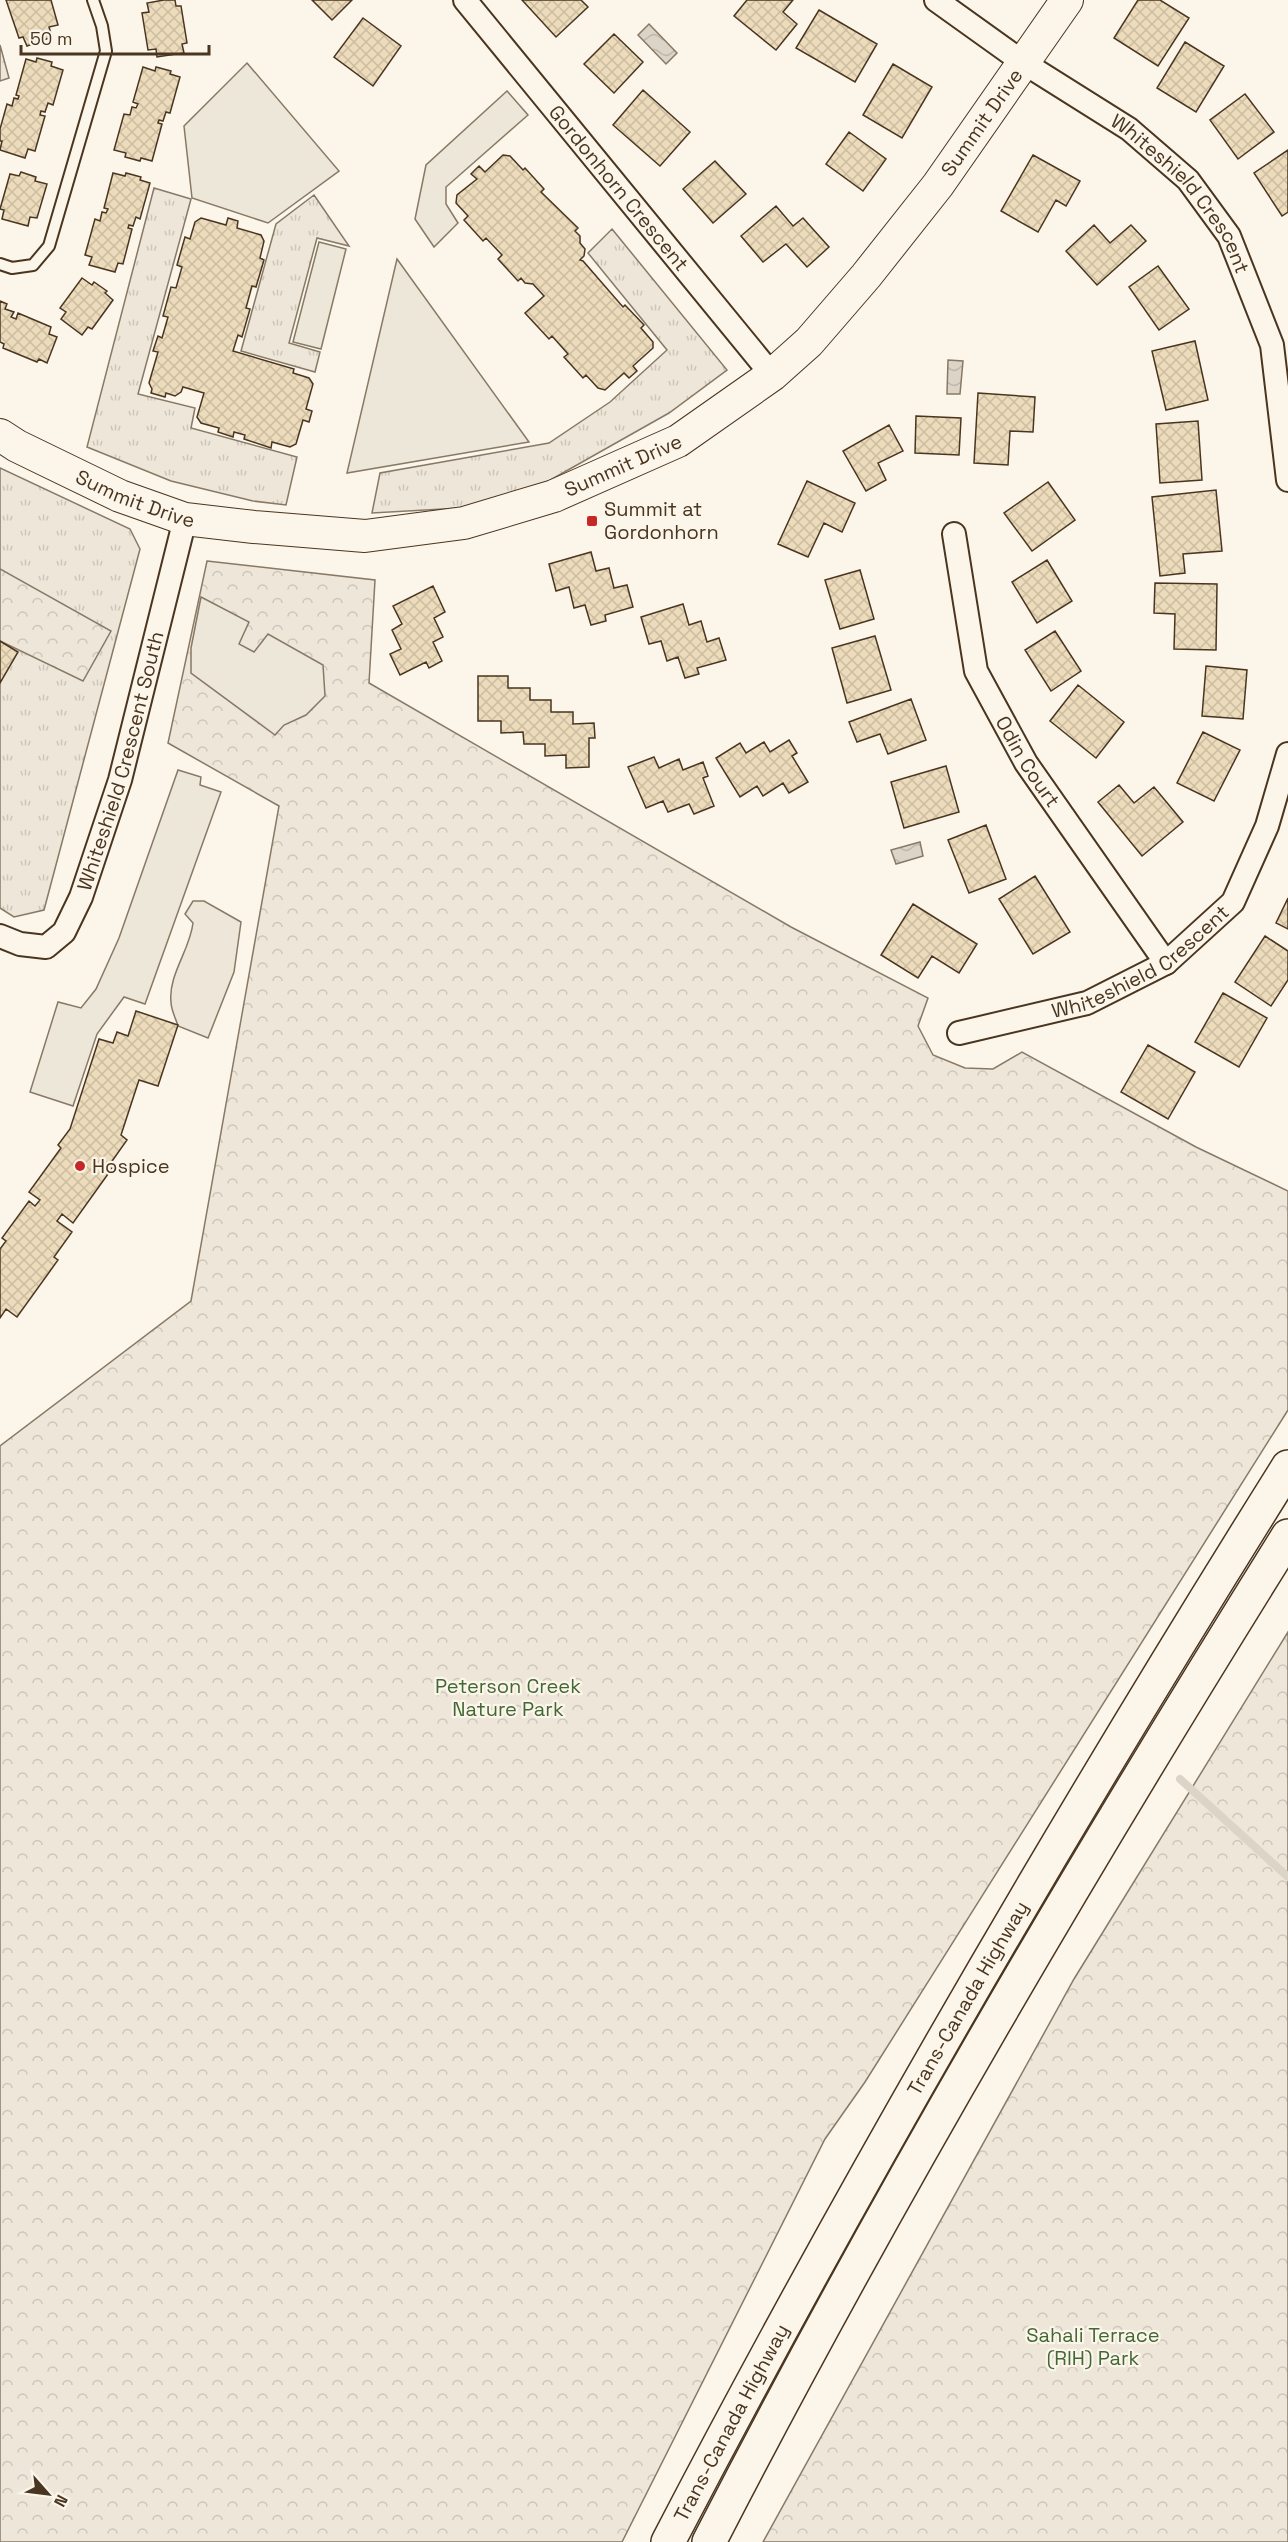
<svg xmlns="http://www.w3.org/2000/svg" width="1288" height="2542" viewBox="0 0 1288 2542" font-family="'Space Grotesk',sans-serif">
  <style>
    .grass { fill: url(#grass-tufts); stroke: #887966; stroke-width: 1.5 }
    .park { fill: url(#park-crowns); stroke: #887966; stroke-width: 1.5 }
    .garden { fill: #ede6d9; stroke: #887966; stroke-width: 1.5 }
    .parking { fill: #ede7d9; stroke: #887966; stroke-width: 1.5 }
    .water { fill: url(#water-waves); stroke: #887966; stroke-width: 1.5 }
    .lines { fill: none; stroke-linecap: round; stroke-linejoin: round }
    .stream { stroke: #dcd4c6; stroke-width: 8 }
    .building { fill: url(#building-cross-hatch); stroke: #4a3520; stroke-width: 1.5 }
    .service-casing { stroke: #4a3520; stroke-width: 14 }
    .minor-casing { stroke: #4a3520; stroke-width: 26 }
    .secondary-casing { stroke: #4a3520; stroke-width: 34 }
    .motorway-casing { stroke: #4a3520; stroke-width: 36 }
    .service { stroke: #fbf6e9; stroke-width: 10 }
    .minor { stroke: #fbf6e9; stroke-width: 22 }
    .secondary { stroke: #fbf6e9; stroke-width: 32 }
    .motorway { stroke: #fbf6e9; stroke-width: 33 }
    .poi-dot { fill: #c62828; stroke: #fbf6e9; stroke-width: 2 }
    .labels { text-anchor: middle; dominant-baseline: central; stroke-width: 4.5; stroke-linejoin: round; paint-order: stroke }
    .street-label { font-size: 20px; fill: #4a3520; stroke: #fbf6e9 }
    .poi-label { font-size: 20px; fill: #4a3520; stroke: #fbf6e9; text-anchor: start }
    .park-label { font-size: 20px; fill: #436837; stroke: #fbf6e9 }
  </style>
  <defs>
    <pattern id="grass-tufts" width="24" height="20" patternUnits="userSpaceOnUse" patternTransform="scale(1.5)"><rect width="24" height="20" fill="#ede6d9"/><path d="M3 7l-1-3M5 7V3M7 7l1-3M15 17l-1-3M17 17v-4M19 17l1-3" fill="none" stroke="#cdc6ba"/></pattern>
    <pattern id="park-crowns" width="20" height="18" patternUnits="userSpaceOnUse" patternTransform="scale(1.5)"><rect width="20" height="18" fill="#ede6d9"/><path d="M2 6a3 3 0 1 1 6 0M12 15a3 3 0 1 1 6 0" fill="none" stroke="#cdc6ba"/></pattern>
    <pattern id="water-waves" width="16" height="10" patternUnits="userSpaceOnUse" patternTransform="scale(1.5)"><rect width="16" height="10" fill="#dcd4c6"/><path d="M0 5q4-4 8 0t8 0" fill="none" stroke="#beb7aa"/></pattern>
    <pattern id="building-cross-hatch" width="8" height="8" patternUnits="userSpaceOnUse" patternTransform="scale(1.5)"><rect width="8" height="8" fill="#ecdcbc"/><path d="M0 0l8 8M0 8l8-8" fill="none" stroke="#ccbda1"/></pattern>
  </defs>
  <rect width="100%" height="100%" fill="#fbf6e9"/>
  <path class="grass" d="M 154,188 L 191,199 L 138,394 L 195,408 L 191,428 L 297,457 L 286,505 L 253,501 L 171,481 L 87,447 Z
    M 314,195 L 349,246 L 317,238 L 289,343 L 320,352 L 315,372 L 241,351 L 276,224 Z
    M 612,229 L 727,370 L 669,413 L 545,483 L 461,508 L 372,513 L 380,473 L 549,443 L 610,402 L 667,350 L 588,253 Z
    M 0,468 L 130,529 L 140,549 L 44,910 L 14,917 L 0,908 Z"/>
  <path class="park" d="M 0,45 L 9,78 L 0,81 Z
    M 207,561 L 375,580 L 369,683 L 791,927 L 928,998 L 918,1026 L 933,1055 L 965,1068 L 993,1069 L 1022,1052 L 1196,1147 L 1288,1191 L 1288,1410 L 865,2082 L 825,2139 L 622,2542 L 0,2542 L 0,1446 L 191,1301 L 279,806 L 168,743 Z
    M 0,569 L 111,631 L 83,681 L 0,641 Z
    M 1288,1632 L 1288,2542 L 763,2542 L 1074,1979 Z"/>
  <path class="garden" d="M 193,901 L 204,901 L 241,922 L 234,972 L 208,1038 L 178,1026 C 176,1019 171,1010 171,1002 C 168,975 190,950 193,923 L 185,914 Z"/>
  <path class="parking" d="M 247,63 L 339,171 L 268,223 L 192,198 L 184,126 Z
    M 507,91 L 528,115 L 446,187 L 446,204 L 458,223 L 434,247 L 415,219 L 426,165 Z
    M 319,242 L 346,249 L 321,349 L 293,342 Z
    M 397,259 L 529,442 L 347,473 Z
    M 201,597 L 249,622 L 239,644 L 254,652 L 268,634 L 323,665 L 325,696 L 306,715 L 284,725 L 275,735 L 191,673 L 191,648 Z
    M 178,770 L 201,777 L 200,785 L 221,792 L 145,1004 L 124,997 L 97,1034 L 73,1106 L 30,1092 L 58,1002 L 81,1008 L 96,989 L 119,938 Z"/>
  <path class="water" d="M 649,24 L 677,53 L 666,64 L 638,35 Z
    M 948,360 L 963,361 L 960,394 L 947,394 Z
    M 920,842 L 923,856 L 896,864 L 891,850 Z"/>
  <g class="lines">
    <path class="stream" d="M 1180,1779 L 1288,1877"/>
  </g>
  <path class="building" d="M 6,0 L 51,0 L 58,25 L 49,27 L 52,37 L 27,46 L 23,37 L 19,38 Z
    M 164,0 L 175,0 L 176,6 L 181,6 L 187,43 L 182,44 L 184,53 L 157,57 L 156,49 L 148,50 L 142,13 L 149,12 L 147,3 Z
    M 312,0 L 352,0 L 332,20 Z
    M 522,0 L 581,0 L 588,7 L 556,37 Z
    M 747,0 L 793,0 L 783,12 L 797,24 L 776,50 L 734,16 Z
    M 1138,0 L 1160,0 L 1189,18 L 1158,66 L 1114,38 Z
    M 819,10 L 877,44 L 855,82 L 796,48 Z
    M 363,18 L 401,46 L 373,86 L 334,57 Z
    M 614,34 L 643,62 L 614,93 L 584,64 Z
    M 1185,42 L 1224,66 L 1196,112 L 1157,88 Z
    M 37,58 L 52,62 L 51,66 L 63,70 L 53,105 L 48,103 L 45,112 L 41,111 L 40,115 L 45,116 L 35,151 L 28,149 L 25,158 L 0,150 L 2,141 L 0,141 L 0,129 L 7,104 L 12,106 L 14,98 L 18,99 L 19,96 L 16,95 L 26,59 L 36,62 Z
    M 893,64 L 932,87 L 902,138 L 863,115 Z
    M 143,67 L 155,71 L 156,67 L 171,71 L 170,74 L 180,77 L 170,113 L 166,112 L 163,121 L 159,120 L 158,123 L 162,124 L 152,161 L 141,158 L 140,161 L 125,157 L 126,153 L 114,150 L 124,114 L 130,115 L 132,107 L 136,108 L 138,104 L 133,102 Z
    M 643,90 L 690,132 L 660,166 L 613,125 Z
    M 1245,94 L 1274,132 L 1238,159 L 1210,120 Z
    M 849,132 L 886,159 L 863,191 L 826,164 Z
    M 1288,150 L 1288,212 L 1282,216 L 1254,173 Z
    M 503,155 L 510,156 L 523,170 L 525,168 L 544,189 L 541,192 L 578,228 L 575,231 L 580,236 L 580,243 L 585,249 L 584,256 L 580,260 L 583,261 L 623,307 L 625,305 L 644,325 L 641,328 L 653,342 L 653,348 L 633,366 L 637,371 L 629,378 L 624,373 L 605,390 L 598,388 L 586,375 L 583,378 L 564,357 L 568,354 L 552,336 L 549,339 L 525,313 L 544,296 L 533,284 L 525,283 L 521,278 L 518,281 L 498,259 L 502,255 L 486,238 L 483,241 L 464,220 L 468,216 L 456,203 L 457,195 L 477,179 L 471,174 L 479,166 L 485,172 Z
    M 1033,155 L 1080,181 L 1066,206 L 1056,200 L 1038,232 L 1001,211 Z
    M 715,161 L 746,194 L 713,223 L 683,189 Z
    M 21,172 L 36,177 L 35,181 L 47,184 L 37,218 L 30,217 L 28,226 L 2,219 L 4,210 L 0,209 L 10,174 L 19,176 Z
    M 113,173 L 125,176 L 126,173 L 141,177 L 140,180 L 150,183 L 140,219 L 136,217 L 133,226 L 129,225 L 128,228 L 132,229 L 123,264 L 118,263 L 115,272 L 89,265 L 92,257 L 85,255 L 95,219 L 100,221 L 102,212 L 106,213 L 108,209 L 104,208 Z
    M 776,206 L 793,226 L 803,218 L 829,247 L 807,267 L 786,244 L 763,262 L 741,236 Z
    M 201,218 L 226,225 L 228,218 L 238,221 L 237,228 L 261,235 L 264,241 L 260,258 L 264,260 L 256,287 L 252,286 L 246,308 L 250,309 L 242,337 L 238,335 L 233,351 L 294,369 L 293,373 L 309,378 L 313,384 L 306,409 L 312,411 L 309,422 L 303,420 L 296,444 L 290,447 L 272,442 L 271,448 L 244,439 L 245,435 L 234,432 L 233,437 L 218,432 L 219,428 L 201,423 L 197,417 L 204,393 L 183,387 L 181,392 L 175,396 L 166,393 L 165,397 L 151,393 L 152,389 L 149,383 L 158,352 L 153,351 L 158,336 L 162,338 L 168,317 L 163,316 L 171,287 L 176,288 L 182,267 L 177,265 L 185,237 L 190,239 L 195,222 Z
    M 1094,225 L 1110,243 L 1131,225 L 1146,241 L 1097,285 L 1066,251 Z
    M 1158,266 L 1189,309 L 1159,330 L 1129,287 Z
    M 82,278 L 92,285 L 94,282 L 107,291 L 105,293 L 113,300 L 92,329 L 88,327 L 82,335 L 61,319 L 66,312 L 60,308 Z
    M 0,301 L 7,304 L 5,309 L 14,312 L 11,317 L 16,319 L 18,313 L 51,327 L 49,334 L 57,337 L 47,363 L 39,359 L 37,362 L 3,348 L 4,344 L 0,342 Z
    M 1195,341 L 1208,400 L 1166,410 L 1152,351 Z
    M 978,393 L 1035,397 L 1033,432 L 1010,431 L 1008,465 L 974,463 Z
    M 916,416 L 961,418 L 959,455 L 915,453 Z
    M 1198,421 L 1202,480 L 1160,483 L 1156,424 Z
    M 889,425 L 903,451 L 878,463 L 886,480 L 866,491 L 843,451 Z
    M 807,481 L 855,503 L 842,532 L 824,523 L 808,557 L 778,544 Z
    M 1048,482 L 1075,520 L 1032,551 L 1004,513 Z
    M 1216,490 L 1222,551 L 1183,554 L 1185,573 L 1160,576 L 1152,497 Z
    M 591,552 L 596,571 L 609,568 L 614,588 L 627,585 L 633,607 L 605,615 L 606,621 L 591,625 L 585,605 L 574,608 L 569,587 L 556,591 L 549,564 Z
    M 1047,560 L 1072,601 L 1037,623 L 1012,582 Z
    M 860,570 L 874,619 L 840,629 L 825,580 Z
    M 1155,583 L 1217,584 L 1216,650 L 1174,649 L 1175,614 L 1154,613 Z
    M 433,586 L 445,612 L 434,618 L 443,637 L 433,642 L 442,661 L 429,668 L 426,662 L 400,675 L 390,654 L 401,649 L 392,630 L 402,624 L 393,606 Z
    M 683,604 L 689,625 L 701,621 L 707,642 L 719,638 L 726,660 L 697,668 L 699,674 L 685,678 L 678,657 L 667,661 L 661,641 L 649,644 L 641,617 Z
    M 1055,631 L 1081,671 L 1051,691 L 1025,650 Z
    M 875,636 L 891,690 L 847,703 L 832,648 Z
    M 0,641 L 18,652 L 0,683 Z
    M 1206,666 L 1247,670 L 1243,719 L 1202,716 Z
    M 478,676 L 508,676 L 508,688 L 530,688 L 530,700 L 551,700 L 551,712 L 573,712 L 573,724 L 594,723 L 595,738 L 589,738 L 589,767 L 566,768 L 566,755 L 545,756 L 545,744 L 524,744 L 523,732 L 501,733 L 501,721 L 478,721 Z
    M 1078,685 L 1124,722 L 1096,758 L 1050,721 Z
    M 911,699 L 926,740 L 888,754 L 880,734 L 857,742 L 849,722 Z
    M 1203,732 L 1240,750 L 1214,801 L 1177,783 Z
    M 789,740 L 797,753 L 792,756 L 808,782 L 789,793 L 783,783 L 763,796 L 757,786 L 740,797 L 716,758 L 740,743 L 746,753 L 764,742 L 770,752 Z
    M 654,757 L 659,768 L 679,759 L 683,770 L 703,762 L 708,776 L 703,778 L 714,806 L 694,814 L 689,804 L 668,812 L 663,801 L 646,808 L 628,767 Z
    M 946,766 L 959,812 L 904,828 L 891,782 Z
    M 1119,785 L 1134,803 L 1154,787 L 1183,822 L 1142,856 L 1098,802 Z
    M 986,825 L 1006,879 L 969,893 L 948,840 Z
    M 1035,876 L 1070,932 L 1033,954 L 999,899 Z
    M 1288,898 L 1288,929 L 1276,923 Z
    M 913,904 L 977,944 L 959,973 L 932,956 L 918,978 L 881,955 Z
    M 1265,936 L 1288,951 L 1288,980 L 1271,1006 L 1235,982 Z
    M 1223,993 L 1267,1018 L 1239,1067 L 1195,1042 Z
    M 136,1011 L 178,1025 L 158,1086 L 139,1080 L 121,1135 L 127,1140 L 110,1164 L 113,1167 L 73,1223 L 62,1214 L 57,1221 L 72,1232 L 54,1257 L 58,1260 L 17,1317 L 6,1309 L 0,1318 L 0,1249 L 6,1241 L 2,1238 L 29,1201 L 35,1206 L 40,1200 L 29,1192 L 61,1148 L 58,1145 L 70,1129 L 99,1039 L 113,1043 L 117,1032 L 128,1036 Z
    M 1148,1045 L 1195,1072 L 1168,1119 L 1121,1092 Z"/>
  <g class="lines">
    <defs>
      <path id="service" d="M 0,264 L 12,268 L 33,265 L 49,246 L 106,51 L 102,26 L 93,0"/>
      <g id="minor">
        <path id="s1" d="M 465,0 L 772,375"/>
        <path id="s2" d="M 936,0 L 1024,63 L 1129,129 L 1188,180 L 1229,236 L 1272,345 L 1288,480"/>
        <path id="s3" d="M 954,534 L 976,671 L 1026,763 L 1166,963"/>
        <path id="s4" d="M 0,936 L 20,944 L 46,947 L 64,932 L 81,897 L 120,780 L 185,519"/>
        <path id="s5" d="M 959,1033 L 1087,1003 L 1166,963 L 1233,902 L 1267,826 L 1288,754"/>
      </g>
      <g id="secondary">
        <path id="s6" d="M 0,435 L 17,446 L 120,496 L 185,519 L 254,527 L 365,536 L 464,523 L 554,496 L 678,441 L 772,375 L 809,342 L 866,276 L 938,185 L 1067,0"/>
      </g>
      <g id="motorway">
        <path id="s7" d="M 668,2542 C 859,2175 1068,1818 1288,1467"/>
        <path d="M 709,2542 C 886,2198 1083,1864 1288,1536"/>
      </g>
    </defs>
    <use href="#service" class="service-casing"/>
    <use href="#minor" class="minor-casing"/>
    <use href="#secondary" class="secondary-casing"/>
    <use href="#motorway" class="motorway-casing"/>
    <use href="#service" class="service"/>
    <use href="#minor" class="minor"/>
    <use href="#secondary" class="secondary"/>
    <use href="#motorway" class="motorway"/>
  </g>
  <g class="poi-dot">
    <rect x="586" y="515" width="12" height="12" rx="3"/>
    <circle cx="80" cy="1166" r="6"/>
  </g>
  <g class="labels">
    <g class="street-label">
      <text stroke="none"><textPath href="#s6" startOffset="1158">Summit Drive</textPath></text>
      <text stroke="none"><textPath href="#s1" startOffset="243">Gordonhorn Crescent</textPath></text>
      <text stroke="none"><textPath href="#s2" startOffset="316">Whiteshield Crescent</textPath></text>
      <text stroke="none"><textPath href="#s6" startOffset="654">Summit Drive</textPath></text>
      <text stroke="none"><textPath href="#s6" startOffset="150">Summit Drive</textPath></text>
      <text stroke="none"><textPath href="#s4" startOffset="252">Whiteshield Crescent South</textPath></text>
      <text stroke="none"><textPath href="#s3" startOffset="243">Odin Court</textPath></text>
      <text stroke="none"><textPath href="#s5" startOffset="198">Whiteshield Crescent</textPath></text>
      <text stroke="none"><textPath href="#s7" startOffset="621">Trans-Canada Highway</textPath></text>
      <text stroke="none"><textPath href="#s7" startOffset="135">Trans-Canada Highway</textPath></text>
    </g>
    <g class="poi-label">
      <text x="604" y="509">Summit at<tspan x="604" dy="23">Gordonhorn</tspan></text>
      <text x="92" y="1166">Hospice</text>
    </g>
    <g class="park-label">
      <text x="508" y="1686">Peterson Creek<tspan x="508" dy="23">Nature Park</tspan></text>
      <text x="1093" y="2335">Sahali Terrace<tspan x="1093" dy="23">(RIH) Park</tspan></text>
    </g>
  </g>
  <g transform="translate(48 2494) rotate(118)" stroke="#fbf6e9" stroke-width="4.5" paint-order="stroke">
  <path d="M0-4.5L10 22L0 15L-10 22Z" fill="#4a3520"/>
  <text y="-9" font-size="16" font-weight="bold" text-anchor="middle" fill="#4a3520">N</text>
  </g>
  <path d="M21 45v9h188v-9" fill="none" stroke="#4a3520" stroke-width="3"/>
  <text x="30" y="45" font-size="18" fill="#4a3520" stroke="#fbf6e9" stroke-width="4.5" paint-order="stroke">50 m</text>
</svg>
